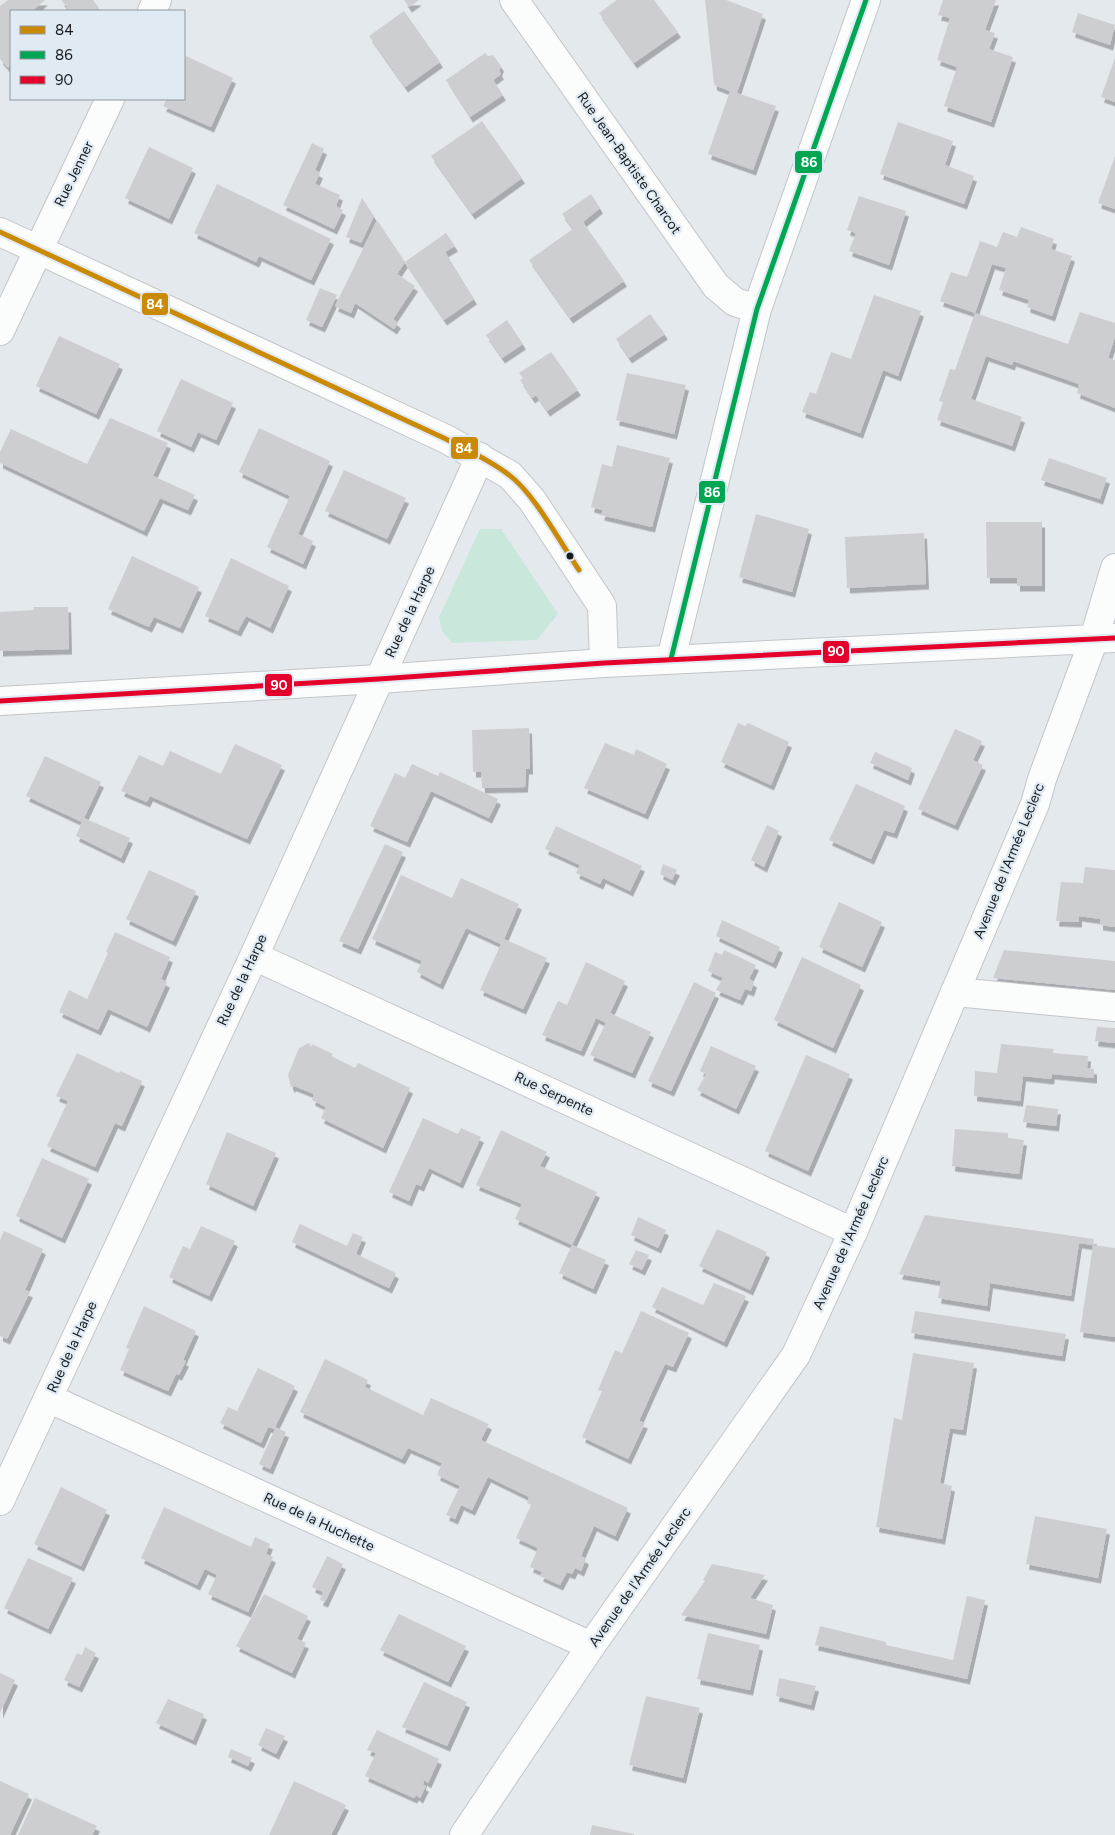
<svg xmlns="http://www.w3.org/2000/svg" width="1115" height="1835" viewBox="0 0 1115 1835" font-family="Figtree,sans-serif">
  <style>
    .green { fill: #cae7dc }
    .building { fill: #cdced1; filter: url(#shadow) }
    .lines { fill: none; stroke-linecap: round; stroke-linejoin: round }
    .minor-casing { stroke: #c2c6c9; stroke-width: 30 }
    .tertiary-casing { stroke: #c2c6c9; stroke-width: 30 }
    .minor { stroke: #fbfcfc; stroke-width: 28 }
    .tertiary { stroke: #fbfcfc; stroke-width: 28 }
    .bus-1-casing { stroke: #e0eaf2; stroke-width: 9 }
    .bus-2-casing { stroke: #e0eaf2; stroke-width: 9 }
    .bus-3-casing { stroke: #e0eaf2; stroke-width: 9 }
    .bus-1 { stroke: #ca8a06; stroke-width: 5 }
    .bus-2 { stroke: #00a651; stroke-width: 5 }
    .bus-3 { stroke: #e4002b; stroke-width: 5 }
    .bus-dot { fill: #171b1e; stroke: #e0eaf2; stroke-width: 2 }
    .labels { text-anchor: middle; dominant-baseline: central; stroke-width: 4.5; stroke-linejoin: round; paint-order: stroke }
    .street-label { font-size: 14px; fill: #171b1e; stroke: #e0eaf2 }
    .line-badge { stroke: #e0eaf2; stroke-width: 2 }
    .badge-label { font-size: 14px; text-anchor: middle; font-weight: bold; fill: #fff }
  </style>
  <defs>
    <filter id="shadow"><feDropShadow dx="3" dy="5.5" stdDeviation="0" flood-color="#0004"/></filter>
  </defs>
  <rect width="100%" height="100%" fill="#e4e9ee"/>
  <path class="green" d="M 480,529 L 501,529 L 558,614 L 537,640 L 452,643 L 442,631 L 439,617 Z"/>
  <path class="building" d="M 8,0 L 45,0 L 33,10 L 34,11 L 11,11 L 11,65 L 8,68 L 0,59 L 0,6 Z
    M 61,0 L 93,0 L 99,8 L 95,11 L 70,11 Z
    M 404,0 L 419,0 L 409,7 Z
    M 617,0 L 654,0 L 678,32 L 634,63 L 599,13 Z
    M 705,0 L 726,0 L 763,14 L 737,93 L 776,106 L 753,170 L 708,154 L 730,91 L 714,85 Z
    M 943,0 L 996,0 L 985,30 L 995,33 L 989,49 L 1013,57 L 991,122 L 944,106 L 957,67 L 937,60 L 950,18 L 938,15 Z
    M 404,11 L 440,62 L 405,87 L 369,36 Z
    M 1078,13 L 1115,25 L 1110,45 L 1072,32 Z
    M 485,53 L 488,56 L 493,55 L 501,66 L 499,71 L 501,74 L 493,80 L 503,95 L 470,117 L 446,80 Z
    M 186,56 L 233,78 L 211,127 L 163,106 L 167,99 L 184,99 L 184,61 Z
    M 1115,58 L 1115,102 L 1101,97 Z
    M 482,121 L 522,178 L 472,214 L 431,156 Z
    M 898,122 L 953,141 L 945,165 L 974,176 L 964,204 L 880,174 Z
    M 312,143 L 324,149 L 315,170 L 320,173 L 315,184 L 340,195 L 336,206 L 343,210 L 334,229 L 283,205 Z
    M 149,147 L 193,168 L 169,219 L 125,198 Z
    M 1115,156 L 1115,209 L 1098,203 Z
    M 217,184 L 331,239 L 311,280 L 259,256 L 256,262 L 194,233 Z
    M 591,194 L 600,208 L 583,222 L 624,281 L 570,318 L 529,260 L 573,229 L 562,214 Z
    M 859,196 L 906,211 L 889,265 L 849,251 L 856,233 L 847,230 Z
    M 362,198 L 374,216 L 361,243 L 346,237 Z
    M 377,220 L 405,262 L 397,274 L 415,286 L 393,319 L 398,323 L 394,329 L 355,303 L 351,313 L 335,306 Z
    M 1021,227 L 1054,239 L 1051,249 L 1072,256 L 1052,316 L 1027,307 L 1029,300 L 999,290 L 1006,268 L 992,264 L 975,313 L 1068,344 L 1080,312 L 1115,323 L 1115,337 L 1108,358 L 1115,360 L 1115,408 L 1077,393 L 1079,384 L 1013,361 L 1012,365 L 986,356 L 971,399 L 1022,417 L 1012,446 L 937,420 L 943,402 L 939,401 L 950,369 L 955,370 L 975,313 L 940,301 L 951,272 L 967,277 L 980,241 L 997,247 L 1003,232 L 1017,237 Z
    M 446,233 L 455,246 L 445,252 L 474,299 L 444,320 L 405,262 Z
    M 320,288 L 337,295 L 322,327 L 306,320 Z
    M 874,295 L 921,311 L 898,376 L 883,370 L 860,433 L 802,412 L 810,392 L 816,394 L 831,352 L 851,359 Z
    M 650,314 L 665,334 L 629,358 L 616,339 Z
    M 507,320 L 523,344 L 502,358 L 486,335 Z
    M 59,336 L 120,364 L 96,414 L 36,386 Z
    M 551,352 L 578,390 L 547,411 L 536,395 L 532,398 L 520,380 L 523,378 L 519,373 Z
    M 627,373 L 686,385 L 674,434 L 616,420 Z
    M 181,379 L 233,403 L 216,440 L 198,432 L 191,447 L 157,431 Z
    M 110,418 L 168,443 L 153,476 L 195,495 L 188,510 L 160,498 L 144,531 L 0,463 L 0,452 L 11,429 L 87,464 Z
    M 259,428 L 330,461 L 298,534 L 313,541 L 303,564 L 267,547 L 290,496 L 239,472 Z
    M 617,445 L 670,458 L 652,527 L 601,515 L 603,510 L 591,507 L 602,464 L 612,467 Z
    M 1049,458 L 1107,478 L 1100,499 L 1041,480 Z
    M 344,470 L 406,498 L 387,539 L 325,511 Z
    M 756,514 L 809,529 L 792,592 L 739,577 Z
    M 986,522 L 1042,522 L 1042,586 L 1017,586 L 1017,578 L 987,578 Z
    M 924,533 L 926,584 L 847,588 L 845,537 Z
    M 132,556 L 199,587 L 180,628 L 154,617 L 149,627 L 108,609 Z
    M 231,558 L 289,586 L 270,628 L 246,616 L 238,631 L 205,616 Z
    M 33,607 L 68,607 L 69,649 L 0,651 L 0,612 L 34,610 Z
    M 738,723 L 745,726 L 748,723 L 789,742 L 771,785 L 721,762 Z
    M 529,728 L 530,769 L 526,769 L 525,787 L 482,788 L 481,772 L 473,772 L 472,730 Z
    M 955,729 L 982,741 L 973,760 L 983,765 L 955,825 L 918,809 Z
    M 605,743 L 634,755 L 636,749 L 667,764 L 645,814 L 584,788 Z
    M 235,744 L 282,765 L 247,839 L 150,796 L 147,802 L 121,791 L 139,755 L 163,766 L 170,751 L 221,774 Z
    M 875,752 L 912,768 L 908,780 L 870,763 Z
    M 45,756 L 101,782 L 84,818 L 130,838 L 121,858 L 76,836 L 82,822 L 26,796 Z
    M 412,764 L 438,776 L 440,772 L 498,799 L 489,818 L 431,791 L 407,842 L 370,826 L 395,773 L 405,778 Z
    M 856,784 L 905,806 L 894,833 L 884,830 L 871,859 L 829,840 Z
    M 767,825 L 779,831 L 764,867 L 751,860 Z
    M 556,826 L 642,866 L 630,891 L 603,878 L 600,884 L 576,873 L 580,865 L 545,849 Z
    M 385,844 L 403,852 L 358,949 L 339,941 Z
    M 663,864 L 677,870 L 672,880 L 660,874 Z
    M 1085,867 L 1115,870 L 1115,927 L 1100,925 L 1100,919 L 1079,916 L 1079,922 L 1056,921 L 1061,882 L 1083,883 Z
    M 149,870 L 196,891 L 173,941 L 126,919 Z
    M 401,875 L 452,898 L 461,878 L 519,904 L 504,939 L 547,958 L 523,1009 L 480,990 L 501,944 L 466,928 L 440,984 L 417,972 L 422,961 L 372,939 Z
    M 839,902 L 882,922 L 862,967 L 819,947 Z
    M 722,920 L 780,947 L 773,963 L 716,936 Z
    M 115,932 L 170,957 L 161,979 L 167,982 L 147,1027 L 108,1009 L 98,1030 L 59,1012 L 69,990 L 87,999 L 108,953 L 106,952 Z
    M 724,950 L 756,965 L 749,979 L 754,982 L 751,991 L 745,989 L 740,1000 L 716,990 L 723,978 L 708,971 L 715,952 L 722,955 Z
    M 1004,950 L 1115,961 L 1115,990 L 993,978 Z
    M 802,957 L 861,985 L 833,1048 L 774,1020 Z
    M 586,962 L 625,981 L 610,1013 L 651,1032 L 632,1073 L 590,1055 L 606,1023 L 596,1018 L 581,1051 L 542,1035 L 558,1001 L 567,1005 Z
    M 694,982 L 716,993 L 671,1091 L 648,1081 Z
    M 1097,1027 L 1115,1028 L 1115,1043 L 1095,1041 Z
    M 309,1043 L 311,1047 L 312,1044 L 333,1054 L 331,1056 L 355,1068 L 358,1063 L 410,1088 L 383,1148 L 321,1118 L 326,1107 L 312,1100 L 314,1094 L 294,1086 L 291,1087 L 288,1075 L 299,1048 Z
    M 1001,1044 L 1054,1049 L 1053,1053 L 1088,1056 L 1087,1068 L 1094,1069 L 1094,1078 L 1052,1074 L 1051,1079 L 1023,1076 L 1020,1101 L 974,1096 L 975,1071 L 997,1073 Z
    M 711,1046 L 756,1066 L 736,1109 L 697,1090 L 706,1074 L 700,1071 Z
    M 77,1053 L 119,1073 L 120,1071 L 142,1081 L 122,1126 L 115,1123 L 95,1167 L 47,1146 L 68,1101 L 56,1096 Z
    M 806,1055 L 850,1074 L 808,1171 L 765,1151 Z
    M 1026,1105 L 1058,1109 L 1056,1126 L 1023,1122 Z
    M 423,1118 L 458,1134 L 461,1128 L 481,1137 L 460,1183 L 429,1168 L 421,1186 L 416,1184 L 409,1201 L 389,1192 Z
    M 955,1129 L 1008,1133 L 1008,1138 L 1024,1140 L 1019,1174 L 952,1166 Z
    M 501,1130 L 547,1152 L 540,1166 L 597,1192 L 572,1245 L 515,1219 L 522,1204 L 476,1185 Z
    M 227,1132 L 276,1153 L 253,1206 L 206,1184 Z
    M 42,1158 L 89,1179 L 62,1238 L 16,1216 Z
    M 925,1215 L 1080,1237 L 1094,1239 L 1093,1245 L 1079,1243 L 1071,1296 L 990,1283 L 987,1306 L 938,1298 L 941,1281 L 899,1274 Z
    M 638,1217 L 666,1230 L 658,1248 L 631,1235 Z
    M 300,1224 L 347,1246 L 353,1233 L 363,1237 L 356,1254 L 396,1273 L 389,1288 L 292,1242 Z
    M 201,1226 L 235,1241 L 209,1296 L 169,1277 L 183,1246 L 190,1249 Z
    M 717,1229 L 767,1252 L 750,1290 L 699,1266 Z
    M 4,1231 L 43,1249 L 25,1290 L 30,1292 L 7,1339 L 0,1336 L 0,1240 Z
    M 572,1245 L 606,1260 L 593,1289 L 559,1273 Z
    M 1093,1245 L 1115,1248 L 1115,1337 L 1080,1332 Z
    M 636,1250 L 649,1255 L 642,1270 L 629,1264 Z
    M 714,1283 L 746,1296 L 724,1342 L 652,1307 L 662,1287 L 703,1305 Z
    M 144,1306 L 196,1331 L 183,1360 L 186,1361 L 179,1375 L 176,1374 L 168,1391 L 120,1370 L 129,1349 L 126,1348 Z
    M 641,1311 L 689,1333 L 673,1367 L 665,1364 L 652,1392 L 639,1421 L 645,1423 L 628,1459 L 582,1437 L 602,1391 L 598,1390 L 615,1350 L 622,1353 Z
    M 915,1311 L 1066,1334 L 1062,1356 L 911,1333 Z
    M 913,1353 L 974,1363 L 963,1430 L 950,1428 L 940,1483 L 952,1486 L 942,1539 L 876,1527 L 894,1418 L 902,1420 Z
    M 325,1359 L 368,1380 L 365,1387 L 423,1415 L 431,1398 L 489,1424 L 481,1440 L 628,1508 L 615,1536 L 594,1526 L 581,1556 L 586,1559 L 581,1571 L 575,1568 L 572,1574 L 567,1572 L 560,1585 L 540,1576 L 542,1572 L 530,1567 L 538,1548 L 516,1538 L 531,1505 L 527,1503 L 529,1497 L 488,1477 L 472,1510 L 461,1505 L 455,1519 L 446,1515 L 460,1486 L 437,1475 L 442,1463 L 408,1448 L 402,1459 L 300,1412 Z
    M 258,1368 L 295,1386 L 275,1427 L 286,1432 L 270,1469 L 259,1464 L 275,1429 L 268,1427 L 261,1443 L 220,1423 L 228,1407 L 237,1411 Z
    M 61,1487 L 107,1510 L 81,1566 L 34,1544 Z
    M 164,1507 L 251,1547 L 255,1537 L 270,1544 L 266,1554 L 273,1557 L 248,1612 L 208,1594 L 217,1575 L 205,1569 L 197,1585 L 141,1558 Z
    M 1035,1516 L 1107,1529 L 1098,1578 L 1026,1564 Z
    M 327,1556 L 343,1564 L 325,1602 L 320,1600 L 323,1592 L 312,1587 Z
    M 28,1558 L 73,1578 L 48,1629 L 4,1608 Z
    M 712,1564 L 765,1575 L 750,1598 L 773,1605 L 766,1634 L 681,1615 L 705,1581 L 703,1580 Z
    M 264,1594 L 308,1616 L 297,1639 L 306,1643 L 292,1673 L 236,1646 Z
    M 967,1596 L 985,1600 L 967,1679 L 815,1645 L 820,1626 L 886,1642 L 886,1645 L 953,1660 Z
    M 399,1614 L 466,1646 L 448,1682 L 380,1650 Z
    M 708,1633 L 760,1645 L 750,1690 L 697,1679 Z
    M 85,1647 L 96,1653 L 79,1687 L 64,1680 L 77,1653 L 82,1655 Z
    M 0,1673 L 15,1680 L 0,1713 Z
    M 779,1678 L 816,1686 L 811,1705 L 776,1696 Z
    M 424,1682 L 467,1702 L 447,1746 L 402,1727 Z
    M 646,1696 L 700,1708 L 683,1778 L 629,1765 Z
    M 168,1699 L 204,1714 L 193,1740 L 156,1723 Z
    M 266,1728 L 285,1736 L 276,1754 L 258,1745 Z
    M 377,1730 L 439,1759 L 428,1783 L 424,1780 L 423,1785 L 426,1786 L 420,1798 L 416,1795 L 414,1798 L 365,1776 L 376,1753 L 367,1750 Z
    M 231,1749 L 252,1758 L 248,1766 L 228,1757 Z
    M 0,1781 L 29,1794 L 10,1835 L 0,1835 Z
    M 294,1781 L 346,1805 L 331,1835 L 269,1835 Z
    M 35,1798 L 97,1826 L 92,1835 L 18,1835 Z
    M 592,1825 L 634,1834 L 634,1835 L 590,1835 Z"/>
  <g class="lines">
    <defs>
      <path id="minor" d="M 514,0 L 716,286 L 735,302 L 757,309
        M 152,11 L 157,0
        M 0,232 L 446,439 L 510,475 L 532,500 L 602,606 L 604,663
        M 0,331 L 110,99
        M 1094,639 L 1115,638
        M 671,659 L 757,309 L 866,0
        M 254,956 L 853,1232
        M 955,992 L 1115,1007
        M 48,1398 L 591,1646
        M 0,1501 L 254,956 L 480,457"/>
      <path id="tertiary" d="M 0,701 L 379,679 L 604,663 L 1094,639
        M 464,1835 L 591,1646 L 796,1355 L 853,1232 L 1035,804 L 1042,779 L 1094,639 L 1115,568"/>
    </defs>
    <use href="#minor" class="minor-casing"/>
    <use href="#tertiary" class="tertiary-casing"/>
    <use href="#minor" class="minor"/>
    <use href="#tertiary" class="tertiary"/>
    <defs>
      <path id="bus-1" d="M 0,232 L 446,439 C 467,450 490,460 509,475 C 534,493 561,544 579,570"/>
      <path id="bus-2" d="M 671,659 L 757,309 L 866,0"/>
      <path id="bus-3" d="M 0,701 L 379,679 L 604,663 L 1115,638"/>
    </defs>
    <use href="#bus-1" class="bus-1-casing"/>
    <use href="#bus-2" class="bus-2-casing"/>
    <use href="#bus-3" class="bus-3-casing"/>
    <use href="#bus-1" class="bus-1"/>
    <use href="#bus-2" class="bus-2"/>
    <use href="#bus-3" class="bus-3"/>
  </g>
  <circle class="bus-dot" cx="570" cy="556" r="4.5"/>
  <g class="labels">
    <g class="street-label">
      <text transform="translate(629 163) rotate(55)">Rue Jean-Baptiste Charcot</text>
      <text transform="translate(74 174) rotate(-64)">Rue Jenner</text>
      <text transform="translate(410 612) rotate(-65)">Rue de la Harpe</text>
      <text transform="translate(1009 861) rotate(-68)">Avenue de l'Armée Leclerc</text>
      <text transform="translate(242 980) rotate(-65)">Rue de la Harpe</text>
      <text transform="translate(554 1094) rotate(25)">Rue Serpente</text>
      <text transform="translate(851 1233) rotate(-66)">Avenue de l'Armée Leclerc</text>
      <text transform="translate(72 1347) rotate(-65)">Rue de la Harpe</text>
      <text transform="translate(319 1522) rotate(25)">Rue de la Huchette</text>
      <text transform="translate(640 1577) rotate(-55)">Avenue de l'Armée Leclerc</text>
    </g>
  </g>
  <g class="line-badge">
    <rect x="794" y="150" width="29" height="24" rx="5" fill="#00a651"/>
    <rect x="141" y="292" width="28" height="24" rx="5" fill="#ca8a06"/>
    <rect x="450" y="436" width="29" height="24" rx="5" fill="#ca8a06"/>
    <rect x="698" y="480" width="28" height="24" rx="5" fill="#00a651"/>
    <rect x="822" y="640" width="28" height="24" rx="5" fill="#e4002b"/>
    <rect x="264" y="673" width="29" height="24" rx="5" fill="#e4002b"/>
  </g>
  <g class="badge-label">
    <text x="809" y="167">86</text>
    <text x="155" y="309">84</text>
    <text x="464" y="453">84</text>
    <text x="712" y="497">86</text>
    <text x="836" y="656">90</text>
    <text x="279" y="690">90</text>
  </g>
  <rect x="10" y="10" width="175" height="90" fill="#e0eaf2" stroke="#90979d"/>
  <rect x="20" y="26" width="25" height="8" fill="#ca8a06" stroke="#90979d"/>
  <text x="55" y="35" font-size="15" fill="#171b1e">84</text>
  <rect x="20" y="51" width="25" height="8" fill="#00a651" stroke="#90979d"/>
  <text x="55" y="60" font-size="15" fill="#171b1e">86</text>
  <rect x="20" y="76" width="25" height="8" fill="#e4002b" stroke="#90979d"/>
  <text x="55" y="85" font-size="15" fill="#171b1e">90</text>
</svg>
